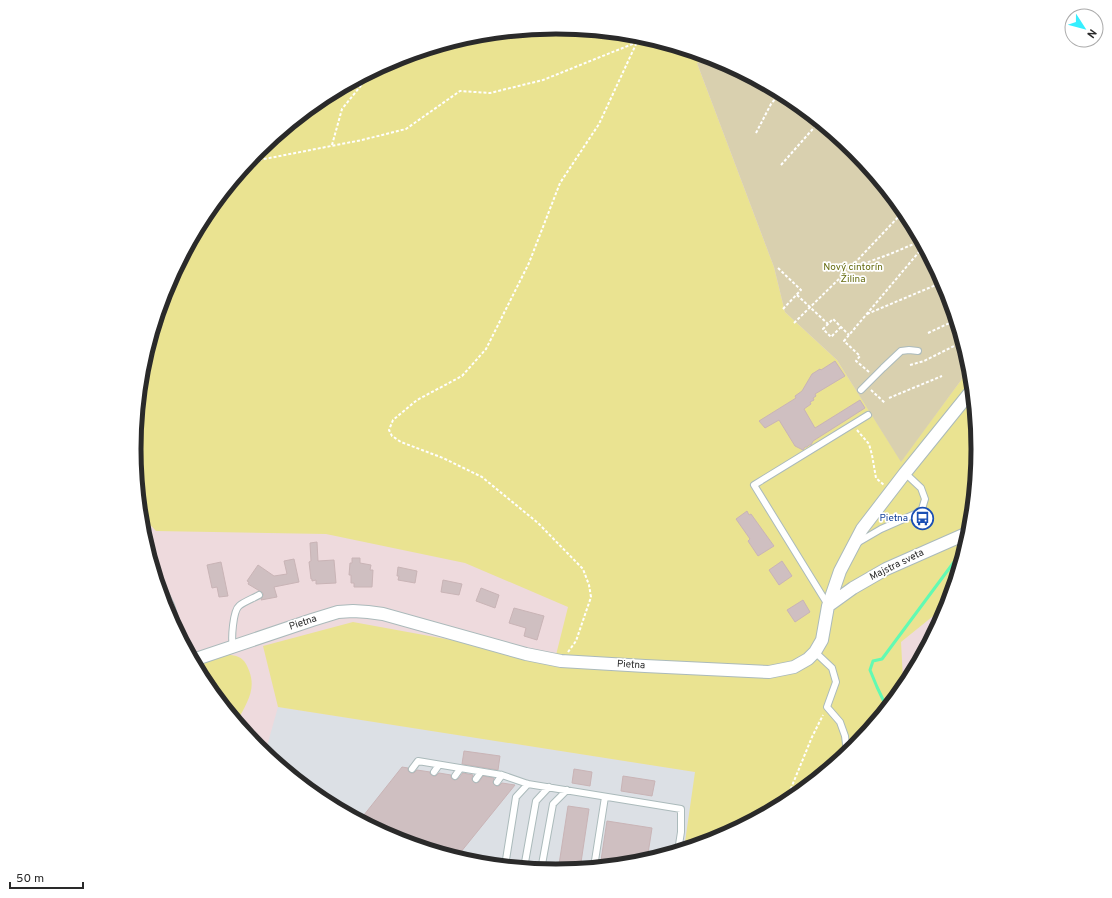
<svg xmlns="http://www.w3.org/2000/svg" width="1112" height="898" viewBox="0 0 1112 898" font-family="Overpass,sans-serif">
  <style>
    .industrial { fill: #dce0e5 }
    .green { fill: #eae391 }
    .cemetery { fill: #d9d0af }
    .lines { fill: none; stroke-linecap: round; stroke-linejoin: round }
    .stream { stroke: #62fab3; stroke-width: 3 }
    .building { fill: #cfbfc1; stroke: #c9b4b6 }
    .lane-casing { stroke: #abbabb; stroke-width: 8 }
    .street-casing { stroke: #abbabb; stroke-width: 14 }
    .path { stroke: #fff; stroke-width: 2; stroke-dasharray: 3 2; stroke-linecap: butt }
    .lane { stroke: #fff; stroke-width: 6 }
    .street { stroke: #fff; stroke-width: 12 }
    .labels { text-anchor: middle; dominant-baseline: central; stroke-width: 3.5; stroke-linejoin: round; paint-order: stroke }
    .park-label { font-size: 10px; fill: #686e13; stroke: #fff }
    .transit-label { font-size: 10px; fill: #164399; stroke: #fff; text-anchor: end }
    .street-label { font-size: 10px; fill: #2a2a2a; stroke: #fff }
    .rim { fill: none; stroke: #2a2a2a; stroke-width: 5 }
  </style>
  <rect width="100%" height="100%" fill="#eedadd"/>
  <path class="industrial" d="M 278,707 L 696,772 L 684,849 L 638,863 L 556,871 L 473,863 L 394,839 L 321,800 L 265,753 Z"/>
  <path class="green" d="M 556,27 L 639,35 L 717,59 L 697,63 L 774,267 L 785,312 L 837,360 L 901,461 L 970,368 L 978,449 L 970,532 L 948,604 L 901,642 L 903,679 L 907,684 L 854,748 L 790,800 L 717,839 L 684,849 L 695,772 L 278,707 L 263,646 L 353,622 L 555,659 L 568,607 L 465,563 L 326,534 L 156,531 L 140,514 L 134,449 L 142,369 L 162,303 L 162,302 L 166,287 L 205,214 L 258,150 L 322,98 L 395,59 L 474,35 Z
    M 228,655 C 236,655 242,657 246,664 C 259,688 247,701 237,722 L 205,683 L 197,668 L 203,663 Z"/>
  <path class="cemetery" d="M 718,59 L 791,98 L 855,151 L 907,215 L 946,288 L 970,368 L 901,462 L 837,360 L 785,312 L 774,267 L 697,63 Z"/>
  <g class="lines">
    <path class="stream" d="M 887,708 L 877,687 L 870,670 L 873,661 L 882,659 L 954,562 L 964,551"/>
  </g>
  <path class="building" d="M 835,361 L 845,376 L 815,394 L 816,396 L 813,398 L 814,400 L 810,402 L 811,404 L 804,409 L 815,428 L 860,400 L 865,408 L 813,441 L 811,445 L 809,445 L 807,447 L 805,447 L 803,450 L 795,446 L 779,420 L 765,428 L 759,421 L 796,398 L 795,396 L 802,391 L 812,374 L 820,369 L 821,370 Z
    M 747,511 L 749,515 L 751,514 L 774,546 L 758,556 L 748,541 L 750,539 L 736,519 Z
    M 317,542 L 318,561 L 334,560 L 336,583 L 316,584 L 316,580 L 312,581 L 312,579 L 311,579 L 309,562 L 311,561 L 310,543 Z
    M 352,558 L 360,558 L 360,563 L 371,565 L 370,570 L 373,570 L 372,587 L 354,587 L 354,583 L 351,583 L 351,575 L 349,575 L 350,563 L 352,563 Z
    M 294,559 L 299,582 L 274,587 L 277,597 L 261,600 L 263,595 L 263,593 L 248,584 L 249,582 L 247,581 L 258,565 L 274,576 L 287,574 L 284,561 Z
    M 782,561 L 792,576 L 779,585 L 769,570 Z
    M 221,562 L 228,596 L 219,597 L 217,587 L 212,588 L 207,565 Z
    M 398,567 L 417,571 L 415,583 L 398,580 L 399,576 L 397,576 Z
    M 443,580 L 462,584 L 459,595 L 441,592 Z
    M 481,588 L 499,595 L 495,608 L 476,601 Z
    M 803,600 L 810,612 L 795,622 L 787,610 Z
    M 514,608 L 544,616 L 537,640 L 524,636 L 526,628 L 509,623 Z
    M 464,751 L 500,756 L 498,770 L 462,764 Z
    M 402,767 L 408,768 L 408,771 L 411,773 L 414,773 L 417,770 L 430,772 L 430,774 L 433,776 L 436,776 L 439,773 L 451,775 L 451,778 L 454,780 L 458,779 L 463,773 L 473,775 L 472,778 L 472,780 L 475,783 L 479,782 L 483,776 L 494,778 L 493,783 L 496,786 L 499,786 L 502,783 L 515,785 L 456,858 L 394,839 L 360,820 Z
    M 574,769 L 592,772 L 590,786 L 572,783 Z
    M 623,776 L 655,781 L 652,796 L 621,791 Z
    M 568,806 L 589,809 L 580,869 L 558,871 Z
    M 607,821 L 652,828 L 647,860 L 638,863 L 600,867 Z"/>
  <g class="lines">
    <defs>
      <path id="lane" d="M 861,390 L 883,368 L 901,351 L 909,350 L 918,351
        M 857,543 L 881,529 L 915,514 L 922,509 L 925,499 L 921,488 L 905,473
        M 828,605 L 754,485 L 868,415
        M 233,647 C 231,639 233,611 239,606 C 243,602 254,598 259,595
        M 815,652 L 832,668 L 836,682 L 827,707 L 840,722 L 845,736 L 847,753
        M 412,769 L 418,761 L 502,775 L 528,784 L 681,809 L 681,832 L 678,851
        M 434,772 L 439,765
        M 455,776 L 460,769
        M 476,779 L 481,772
        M 497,782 L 502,775
        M 505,866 L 516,797 L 528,784
        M 594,867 L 605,797
        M 524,868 L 536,801 L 549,787
        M 541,870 L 553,804 L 567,790"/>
      <path id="street" d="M 158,585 L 168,606 L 175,627
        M 828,606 L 853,588 L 886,569 L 970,532
        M 193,660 L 312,620 L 338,612 L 353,611 L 368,612 L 383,614 L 526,654 L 561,661 L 645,666 L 769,672 L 794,667 L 808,659 L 815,652 L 822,640 L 828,606 L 840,571 L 862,529 L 905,473 L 972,390"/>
    </defs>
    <use href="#lane" class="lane-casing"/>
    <use href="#street" class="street-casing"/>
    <path class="path" d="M 756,133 L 771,104 L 780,93
      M 332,145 L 342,109 L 363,83 L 365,75
      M 249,162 L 362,140 L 406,129 L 460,91 L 490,93 L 543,80 L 635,43
      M 781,165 L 819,122
      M 778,268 L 801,290 L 782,310
      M 849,269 L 890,254 L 921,241
      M 797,295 L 828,324
      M 948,300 L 949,299
      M 867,314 L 943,282
      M 794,323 L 849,269 L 904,211
      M 841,327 L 831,337 L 823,329 L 833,319 L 849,335
      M 928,333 L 956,320
      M 910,365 L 924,361 L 962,342
      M 869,372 L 856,361 L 860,356 L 844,341 L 924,246
      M 871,390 L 885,403
      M 889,398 L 942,376
      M 857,430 L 869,444 L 872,455 L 876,478 L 884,485
      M 568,652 L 576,641 L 591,597 L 589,585 L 583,569 L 538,523 L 482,477 L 443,458 L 401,442 L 392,436 L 389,430 L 393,420 L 417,400 L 462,376 L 486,349 L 529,263 L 560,183 L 599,124 L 637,42 L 644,37
      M 785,803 L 812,737 L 823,715"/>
    <use href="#lane" class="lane"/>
    <use href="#street" class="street"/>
  </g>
  <defs>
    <symbol id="bus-ring" viewBox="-11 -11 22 22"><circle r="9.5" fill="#fff" stroke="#1a4fb4" stroke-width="1.5"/><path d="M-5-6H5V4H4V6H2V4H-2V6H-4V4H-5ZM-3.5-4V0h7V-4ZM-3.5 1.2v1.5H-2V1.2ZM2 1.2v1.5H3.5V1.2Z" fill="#1a4fb4"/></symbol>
  </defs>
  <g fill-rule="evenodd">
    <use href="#bus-ring" x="910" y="506" width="25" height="25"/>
  </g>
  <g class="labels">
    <g class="park-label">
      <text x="853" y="267">Nový cintorín<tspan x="853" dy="12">Žilina</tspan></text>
    </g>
    <g class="transit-label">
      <text x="908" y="518">Pietna</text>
    </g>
    <g class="street-label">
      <text transform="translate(897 565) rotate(-26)">Majstra sveta</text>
      <text transform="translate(303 623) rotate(-18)">Pietna</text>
      <text transform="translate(631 665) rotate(3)">Pietna</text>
    </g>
  </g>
  <path d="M0 0H1112V898H0ZM141 449a415 415 0 1 1 830 0a415 415 0 1 1-830 0Z" fill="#fff" fill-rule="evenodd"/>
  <path class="rim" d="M141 449a415 415 0 1 1 830 0a415 415 0 1 1-830 0Z"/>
  <g transform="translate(1084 28) rotate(126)"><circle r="19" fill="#ffffff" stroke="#aaaaaa"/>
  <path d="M0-3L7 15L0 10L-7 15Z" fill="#36efff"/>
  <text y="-6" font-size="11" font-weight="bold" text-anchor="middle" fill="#2a2a2a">N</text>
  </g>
  <path d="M10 882v6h73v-6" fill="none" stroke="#2a2a2a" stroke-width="2"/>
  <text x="16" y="882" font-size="12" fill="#2a2a2a" stroke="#ffffff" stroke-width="3" paint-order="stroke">50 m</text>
</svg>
